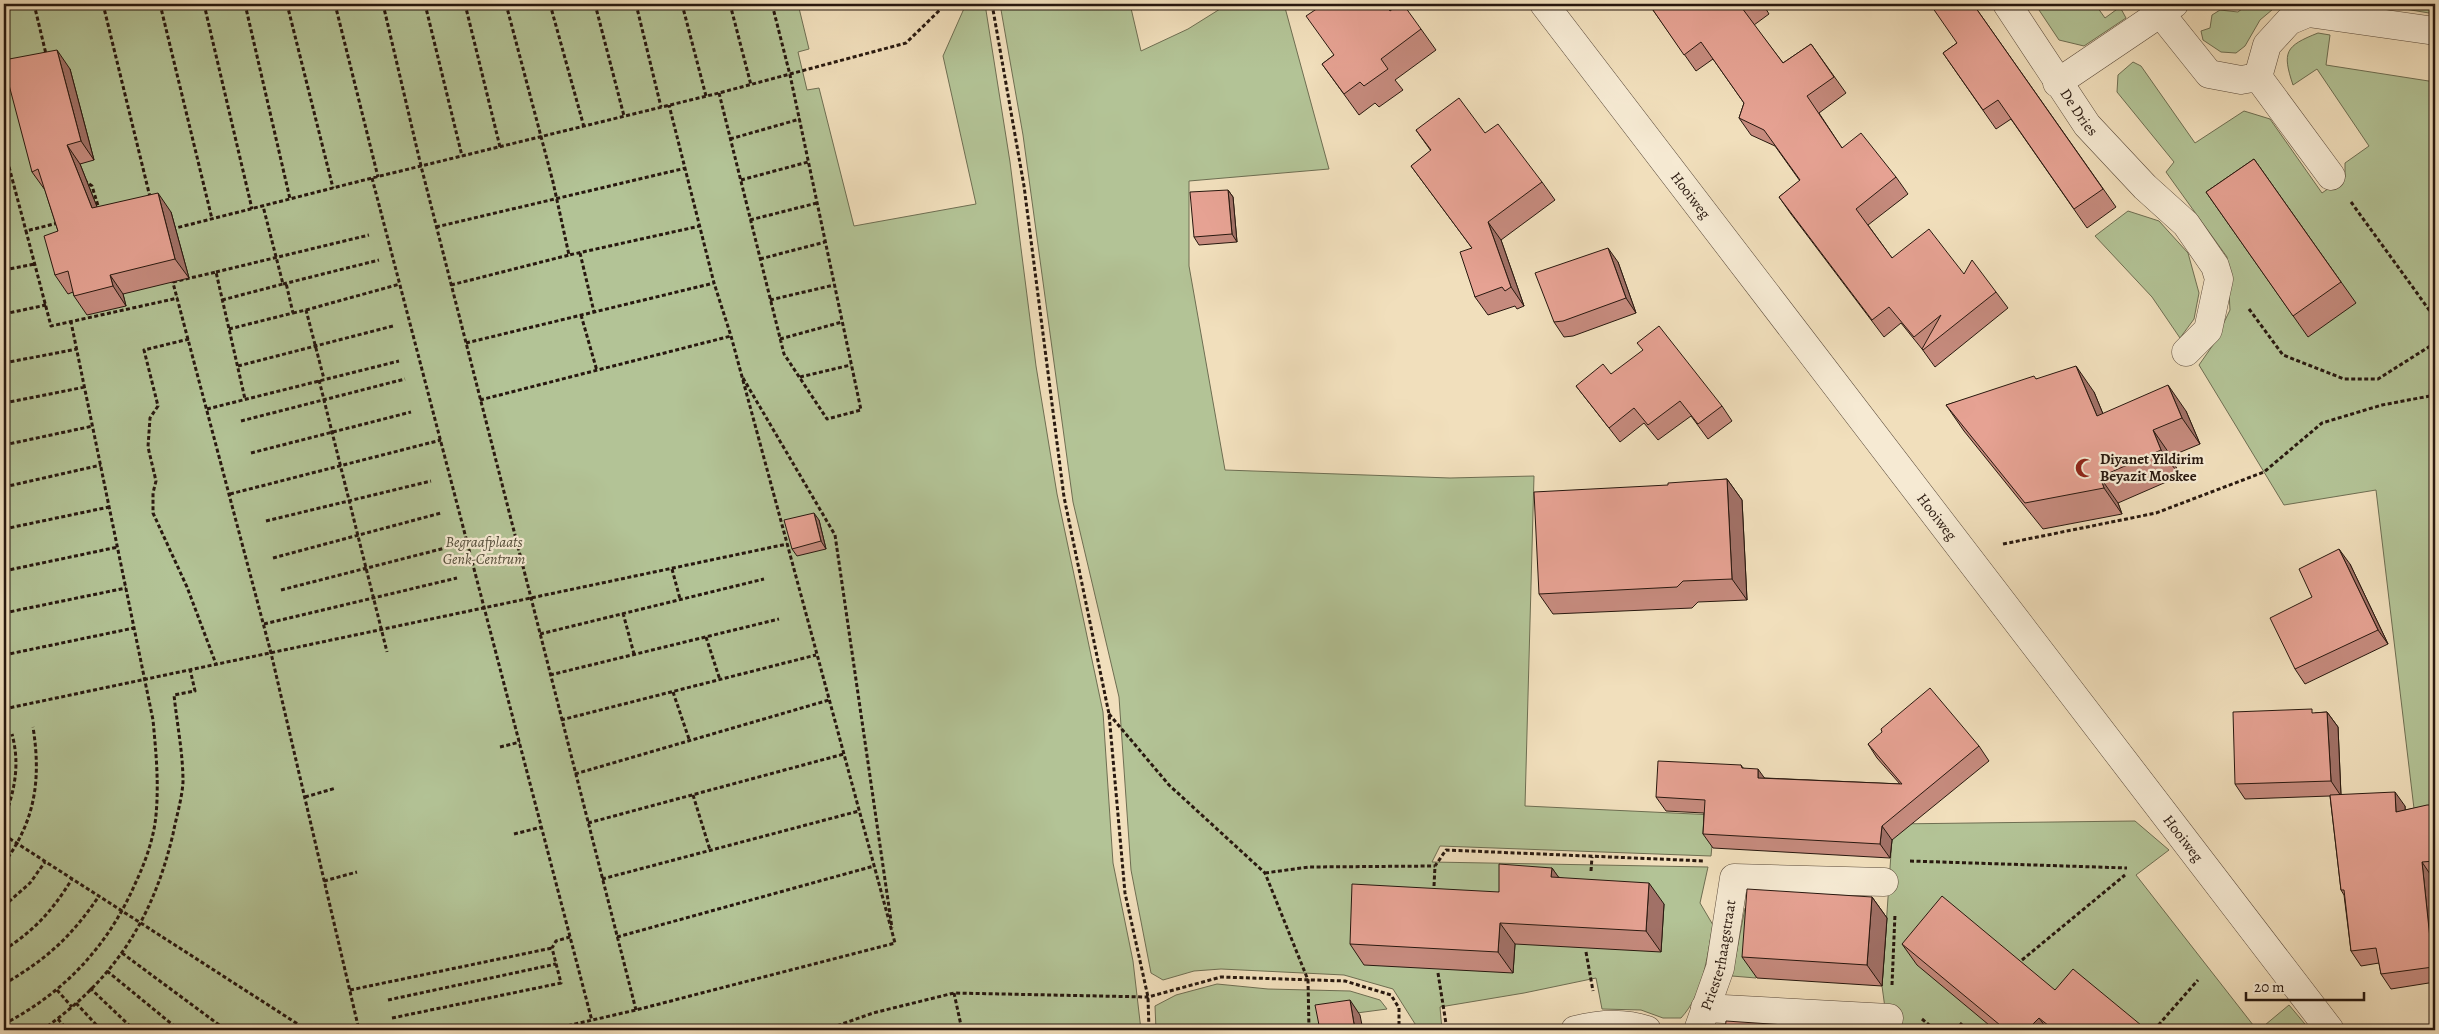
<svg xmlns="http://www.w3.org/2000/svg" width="2439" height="1034" viewBox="0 0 2439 1034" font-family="Alegreya,serif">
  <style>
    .green { fill: #b3c396; stroke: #6e6e52 }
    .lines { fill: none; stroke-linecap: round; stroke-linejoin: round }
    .minor-casing { stroke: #5a4a3a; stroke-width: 29 }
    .path { stroke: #28180f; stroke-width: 3; stroke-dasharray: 4 2.5; stroke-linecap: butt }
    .minor { stroke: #f6ead3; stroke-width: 28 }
    .wall { fill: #c68b7e; stroke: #28180f }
    .shaded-wall { fill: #a17167; stroke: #28180f }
    .building { fill: #e6a293; stroke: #28180f }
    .labels { text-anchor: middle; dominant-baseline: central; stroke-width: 4.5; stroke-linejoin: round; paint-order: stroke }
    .street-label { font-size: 15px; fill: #28180f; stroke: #f6ead3 }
    .poi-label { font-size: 15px; font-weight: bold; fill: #28180f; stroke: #f6ead3; text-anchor: start }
    .park-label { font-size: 15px; font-style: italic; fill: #524b38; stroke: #f6ead3 }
  </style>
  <rect width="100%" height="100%" fill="#f1dfbc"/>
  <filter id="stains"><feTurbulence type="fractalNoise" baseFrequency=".004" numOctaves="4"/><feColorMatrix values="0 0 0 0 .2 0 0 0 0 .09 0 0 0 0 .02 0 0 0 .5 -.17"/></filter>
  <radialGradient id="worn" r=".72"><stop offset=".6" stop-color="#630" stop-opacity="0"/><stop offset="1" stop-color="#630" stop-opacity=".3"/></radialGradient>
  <path class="green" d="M 4,4 L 798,4 L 809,49 L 798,52 L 807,90 L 819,88 L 854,226 L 976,204 L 943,56 L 966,4 L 985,4 L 1010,162 L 1036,366 L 1057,494 L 1103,712 L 1113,863 L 1133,961 L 1141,1030 L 4,1030 Z
    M 1000,4 L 1130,4 L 1141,51 L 1188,29 L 1228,4 L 1284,4 L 1329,169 L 1189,181 L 1189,266 L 1225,470 L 1450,478 L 1534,476 L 1525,806 L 1715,815 L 1711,856 L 1440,846 L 1432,862 L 1708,867 L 1700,903 L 1713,925 C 1707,956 1704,993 1681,1018 L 1663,1018 L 1641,1010 L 1602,1009 L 1596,978 L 1524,993 L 1440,1007 L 1442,1030 L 1425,1030 L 1417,1027 L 1393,989 L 1344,975 L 1221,969 L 1194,971 L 1163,980 L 1151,973 L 1131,870 L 1119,697 L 1073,502 L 1023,135 Z
    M 2035,4 L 2095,4 L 2105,18 L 2120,7 L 2126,18 L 2084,46 L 2059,40 Z
    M 2248,4 L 2279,4 L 2260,20 L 2245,46 L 2236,53 L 2221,52 L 2203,40 L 2201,31 L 2210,28 L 2212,15 L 2220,10 L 2238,12 Z
    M 2375,4 L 2435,4 L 2435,14 Z
    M 2318,33 L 2330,35 L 2326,65 L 2435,82 L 2435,814 L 2415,817 L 2376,490 L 2284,505 L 2199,365 L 2213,345 L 2230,310 L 2227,257 L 2166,172 L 2174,162 L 2117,92 L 2118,75 L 2133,62 L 2141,66 L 2195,143 L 2244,111 L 2270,119 L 2322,193 L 2345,177 L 2345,163 L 2369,146 L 2317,69 L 2293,85 C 2282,52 2285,46 2318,33 Z
    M 2128,211 L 2159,221 L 2188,253 L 2199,293 L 2194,319 L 2180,338 L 2152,297 L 2095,236 Z
    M 2135,821 L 2169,850 L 2136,875 L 2257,1030 L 1881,1030 L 1885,1008 L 1882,986 L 1893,824 Z
    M 1745,908 L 1761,910 L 1756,978 L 1732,976 Z
    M 1217,984 L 1268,989 L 1350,991 L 1380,1000 L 1387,1009 L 1319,1018 L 1321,1030 L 1156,1030 L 1155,1006 L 1176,995 Z
    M 2289,1005 L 2310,1030 L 2259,1030 Z"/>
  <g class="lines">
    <defs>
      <g id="minor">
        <path id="s1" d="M 1544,4 L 2330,1030"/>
        <path id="s2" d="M 2007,4 L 2087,125 L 2145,187 L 2186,224 L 2215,266 L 2219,279 L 2208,330 L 2186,352"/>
        <path d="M 2153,4 L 2209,74 L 2241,80 L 2258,77 L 2331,176"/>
        <path d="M 2258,77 L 2267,45 L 2289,21 L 2308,13 L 2435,31"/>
        <path d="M 2057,83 L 2174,4"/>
        <path d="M 1705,1008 L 1889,1018"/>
        <path d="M 1575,1030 C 1598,1024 1624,1022 1647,1030"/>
        <path id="s3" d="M 1698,1030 L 1720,968 L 1734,878 L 1884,882"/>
      </g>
    </defs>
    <use href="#minor" class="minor-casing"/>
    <path class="path" d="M 34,4 L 46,54
      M 103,4 L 150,197
      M 160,4 L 212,219
      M 204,4 L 252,209
      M 245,4 L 290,199
      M 287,4 L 333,188
      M 335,4 L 378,177
      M 383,4 L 421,166 L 636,1010
      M 425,4 L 462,156
      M 465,4 L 500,147
      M 506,4 L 553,182 L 569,255 L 700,226
      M 550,4 L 584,127
      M 595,4 L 624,116
      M 636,4 L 661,107
      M 682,4 L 706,96
      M 730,4 L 751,85
      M 992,4 L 1024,186 L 1064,497 L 1109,714 L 1125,893 L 1148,997 L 1149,1030
      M 719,93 L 784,354 L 827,419 L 861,410 L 790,75 L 772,4
      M 730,139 L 800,119
      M 4,148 L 26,231
      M 372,178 L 592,1021
      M 84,180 L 92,186 L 99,209
      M 741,180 L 808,162
      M 2351,202 L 2435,318
      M 750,220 L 817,203
      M 58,223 L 26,231 L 51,326 L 178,298
      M 436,227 L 686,168
      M 172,229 L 372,178 L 719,93 L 906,43 L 946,4
      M 580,253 L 594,312
      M 760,259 L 825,242
      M 4,270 L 35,264
      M 216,272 L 369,235
      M 172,279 L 271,653 L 359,1030
      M 173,282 L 216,272 L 245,399
      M 283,284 L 379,260
      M 451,285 L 569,255
      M 222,300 L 283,284 L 263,206
      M 770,300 L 834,285
      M 2249,309 L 2283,355 L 2344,379 L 2378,379 L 2435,343
      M 306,310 L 400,284
      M 293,313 L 306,310 L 324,379
      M 4,314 L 46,305
      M 581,315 L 597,371
      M 229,329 L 293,313 L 286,283
      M 189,339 L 144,350 L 158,406 L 150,418 L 148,447 L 156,481 L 153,493 L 153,513 L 187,587 L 216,664
      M 780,339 L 842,322
      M 466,343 L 714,283
      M 4,363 L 77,349
      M 238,366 L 393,326
      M 800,377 L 851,365
      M 743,378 L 835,535 L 892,928
      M 319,380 L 387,652
      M 480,400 L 731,336
      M 4,403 L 85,387
      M 207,409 L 399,361
      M 241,421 L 405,379
      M 4,445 L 93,426
      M 251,453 L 411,412
      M 4,487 L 101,465
      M 230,494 L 441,440
      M 266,521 L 431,481
      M 4,529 L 109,507
      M 2003,544 L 2156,513 L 2264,472 L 2322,423 L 2382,405 L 2435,395
      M 273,558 L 441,513
      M 672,569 L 680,599
      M 4,571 L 118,547
      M 281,590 L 449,547
      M 4,613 L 126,588
      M 623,613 L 634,654
      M 264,624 L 457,578
      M 540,634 L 764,579
      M 706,637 L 720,680
      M 4,655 L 134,628
      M 550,675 L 779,619
      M 673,692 L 689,739
      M 4,709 L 787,544
      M 1109,714 L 1169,785 L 1265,873 L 1308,980 L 1309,1030
      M 561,720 L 816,655
      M 500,747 L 520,742
      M 575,774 L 829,700
      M 693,795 L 710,850
      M 305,797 L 336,788
      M 4,819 C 15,790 20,764 12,734
      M 588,823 L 844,754
      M 514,834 L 542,827
      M 4,835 L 307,1030
      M 1910,861 L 2127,868
      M 4,863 C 36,820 41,778 33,727
      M 1591,871 L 1592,857
      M 1265,873 L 1309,867 L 1435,866
      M 602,879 L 859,811
      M 324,881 L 357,872
      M 1434,886 L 1435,866 L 1446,850 L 1705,861
      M 4,906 L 30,883 L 45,862
      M 617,937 L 874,866
      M 4,950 C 36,929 52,911 72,879
      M 1586,952 L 1593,991
      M 122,953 L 226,1030
      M 2022,960 L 2125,875
      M 107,971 L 179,1030
      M 1438,973 L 1447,1030
      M 4,984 C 47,959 71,937 99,896
      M 1892,985 L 1895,914
      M 90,988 L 134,1030
      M 57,990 L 72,1007
      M 350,990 L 552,948
      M 954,993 L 962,1030
      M 388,1000 L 556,964
      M 76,1003 L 101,1030
      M 392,1018 L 561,983 L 552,948 L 556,941 L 570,937
      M 58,1019 L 67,1030
      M 1922,1019 L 1935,1030
      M 4,1024 C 64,993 108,946 135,884 C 145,863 154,838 156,815 C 159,783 156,752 153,720 L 71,322
      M 5,1024 L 8,1030
      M 42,1030 C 114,980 153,919 173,834 C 176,818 182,799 183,782 C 183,753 177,724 174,695 L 195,691 L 190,669
      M 549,1030 L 636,1010 L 895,943 L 731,336 L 714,283 L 669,105
      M 825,1030 L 873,1013 L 954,993 L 1148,997 L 1221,977 L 1345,981 L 1391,995 L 1399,1008 L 1399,1030
      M 1956,1030 L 1962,1023
      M 2154,1030 L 2198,980"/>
    <use href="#minor" class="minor"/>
  </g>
  <path class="wall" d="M 1662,4 L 1763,4 L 1769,14 L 1754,25 L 1783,63 L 1811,44 L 1846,93 L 1819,113 L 1842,148 L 1896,177 L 1908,194 L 1868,225 L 1892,258 L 1964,274 L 1996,292 L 2008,308 L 1935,367 L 1922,349 L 1901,323 L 1884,337 L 1791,214 L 1779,197 L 1800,181 L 1775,146 L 1751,135 L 1739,118 L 1744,103 L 1713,59 L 1696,71 L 1653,10 Z
    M 1973,4 L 2116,207 L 2087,228 L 2011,119 L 1996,129 L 1943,53 L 1957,43 Z
    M 1390,11 L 1421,29 L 1436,50 L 1395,80 L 1403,90 L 1379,107 L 1375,103 L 1359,115 L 1322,64 L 1334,55 Z
    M 70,69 L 94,160 L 80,164 L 97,207 L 171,212 L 189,278 L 123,294 L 126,306 L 87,315 L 74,296 L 73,292 L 68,294 L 55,275 L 58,231 L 45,190 L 32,172 Z
    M 1416,130 L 1485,133 L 1542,182 L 1555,200 L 1501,240 L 1524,306 L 1517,309 L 1515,306 L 1488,315 L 1475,297 L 1472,248 L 1411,166 L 1431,151 Z
    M 2254,159 L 2356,303 L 2308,337 L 2206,192 Z
    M 1228,190 L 1233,197 L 1237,242 L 1199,245 L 1194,237 Z
    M 1618,262 L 1636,313 L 1573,336 L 1564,337 L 1554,322 Z
    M 1611,374 L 1722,406 L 1732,421 L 1708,439 L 1691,416 L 1658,440 L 1644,423 L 1620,442 L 1576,386 Z
    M 2036,379 L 2094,392 L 2103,414 L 2186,411 L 2200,444 L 2171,456 L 2180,476 L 2118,503 L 2122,514 L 2043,529 L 1964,431 L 1946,405 Z
    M 1727,479 L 1742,500 L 1747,600 L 1698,602 L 1692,608 L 1553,614 L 1539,594 L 1668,485 Z
    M 819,520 L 826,549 L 797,556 L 792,549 Z
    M 2350,564 L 2388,644 L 2305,684 L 2295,669 L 2312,597 Z
    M 2327,712 L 2338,727 L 2341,795 L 2405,806 L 2405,810 L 2435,805 L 2435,876 L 2432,877 L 2435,910 L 2435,982 L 2391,989 L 2381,974 L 2379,963 L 2361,966 L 2351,951 L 2344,895 L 2341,890 L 2330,796 L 2245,799 L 2235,784 L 2315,713 Z
    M 1868,744 L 1979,746 L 1989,761 L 1892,840 L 1890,858 L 1713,848 L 1703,834 L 1704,813 L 1666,811 L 1656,797 L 1741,765 L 1743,768 L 1765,778 L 1900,784 L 1877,758 Z
    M 1552,868 L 1558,877 L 1664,904 L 1661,952 L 1515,944 L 1513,973 L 1364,965 L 1350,944 L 1499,892 Z
    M 1872,897 L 1887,918 L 1882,986 L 1757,978 L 1742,957 Z
    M 1902,944 L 2055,990 L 2147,1030 L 1995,1030 L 1917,965 Z"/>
  <path class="shaded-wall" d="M 57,50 L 70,69 L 94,160 L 81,141 Z
    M 67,145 L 80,164 L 105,227 L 92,208 Z
    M 1228,190 L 1233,197 L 1237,242 L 1232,234 Z
    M 158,193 L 171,212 L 189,278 L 175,259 Z
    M 1488,222 L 1501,240 L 1524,306 L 1511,287 Z
    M 1608,248 L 1618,262 L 1636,313 L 1626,298 Z
    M 110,275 L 123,294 L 126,306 L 113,286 Z
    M 2076,366 L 2094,392 L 2115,443 L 2097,416 Z
    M 2168,385 L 2186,411 L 2200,444 L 2182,418 Z
    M 2153,430 L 2171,456 L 2180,476 L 2161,450 Z
    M 2100,477 L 2118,503 L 2122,514 L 2104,488 Z
    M 1727,479 L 1742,500 L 1747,600 L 1732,579 Z
    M 814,513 L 819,520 L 826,549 L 821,541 Z
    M 2339,549 L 2350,564 L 2388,644 L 2378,630 Z
    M 2327,712 L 2338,727 L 2341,796 L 2331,781 Z
    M 1758,769 L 1768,783 L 1758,778 Z
    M 2395,792 L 2405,806 L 2406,826 L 2396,812 Z
    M 1882,826 L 1892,840 L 1890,858 L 1880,844 Z
    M 2422,862 L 2432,877 L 2435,910 L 2435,970 L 2433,967 Z
    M 1552,868 L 1567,889 L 1551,877 Z
    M 1649,883 L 1664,904 L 1661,952 L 1646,931 Z
    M 1872,897 L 1887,918 L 1882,986 L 1867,965 Z
    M 1500,923 L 1515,944 L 1513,973 L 1498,952 Z
    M 1350,1000 L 1360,1015 L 1363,1030 L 1355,1030 Z
    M 2039,1018 L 2048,1030 L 2027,1030 Z"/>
  <path class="building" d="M 1324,4 L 1385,4 L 1390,11 L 1399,4 L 1403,4 L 1421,29 L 1381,59 L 1388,69 L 1364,86 L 1360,82 L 1344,94 L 1322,64 L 1334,55 L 1306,16 Z
    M 1662,4 L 1748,4 L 1742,8 L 1783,63 L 1811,44 L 1834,77 L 1807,96 L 1842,148 L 1861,133 L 1896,177 L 1856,209 L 1892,258 L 1929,229 L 1964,274 L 1972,260 L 1996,292 L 1923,350 L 1922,349 L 1941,315 L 1914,337 L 1889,307 L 1872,320 L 1779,197 L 1800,180 L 1764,130 L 1739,118 L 1744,103 L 1701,42 L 1684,55 L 1653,10 Z
    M 1930,4 L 1973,4 L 2103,189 L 2074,209 L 1998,100 L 1983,110 L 1943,53 L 1957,43 Z
    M 57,50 L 81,141 L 67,145 L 92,208 L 158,193 L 175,259 L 110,275 L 113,286 L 74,296 L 68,271 L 55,275 L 44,236 L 58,231 L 38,169 L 32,172 L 4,66 L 4,60 Z
    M 1459,98 L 1485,133 L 1498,124 L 1542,182 L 1488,222 L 1511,287 L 1505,291 L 1502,287 L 1475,297 L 1460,252 L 1472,248 L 1411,166 L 1431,150 L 1416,130 Z
    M 2254,159 L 2341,282 L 2293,316 L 2206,192 Z
    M 1228,190 L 1232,234 L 1194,237 L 1190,192 Z
    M 1608,248 L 1626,298 L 1563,321 L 1554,322 L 1535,273 Z
    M 1659,326 L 1722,406 L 1698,424 L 1680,401 L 1648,425 L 1634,408 L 1609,428 L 1576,386 L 1603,364 L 1611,374 L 1643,350 L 1637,343 Z
    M 2076,366 L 2097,416 L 2168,385 L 2182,418 L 2153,430 L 2161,450 L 2100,477 L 2104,488 L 2025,503 L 1946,405 L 2034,376 L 2036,379 Z
    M 1727,479 L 1732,579 L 1683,581 L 1677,587 L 1539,594 L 1534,492 L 1668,485 L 1668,483 Z
    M 814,513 L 821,541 L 792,549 L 784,520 Z
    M 2339,549 L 2378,630 L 2295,669 L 2270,618 L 2312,597 L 2299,569 Z
    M 1930,688 L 1979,746 L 1882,826 L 1880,844 L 1703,834 L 1705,800 L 1656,797 L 1658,761 L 1741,765 L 1742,768 L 1758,769 L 1758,778 L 1902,784 L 1868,744 L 1882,732 L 1881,729 Z
    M 2312,709 L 2312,713 L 2327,712 L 2331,781 L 2235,784 L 2233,712 Z
    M 2395,792 L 2396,812 L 2427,805 L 2435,805 L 2435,861 L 2422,862 L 2433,967 L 2381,974 L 2376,948 L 2351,951 L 2344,890 L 2341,890 L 2330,795 Z
    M 1499,864 L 1552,868 L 1551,877 L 1649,883 L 1646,931 L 1500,923 L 1498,952 L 1350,944 L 1352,884 L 1499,892 Z
    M 1747,889 L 1872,897 L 1867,965 L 1742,957 Z
    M 1942,896 L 2055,990 L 2073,969 L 2147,1030 L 2054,1030 L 2039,1018 L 2027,1030 L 2006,1030 L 1902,944 Z
    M 1350,1000 L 1355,1030 L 1320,1030 L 1315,1005 Z
    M 1726,1021 L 1859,1030 L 1725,1030 Z"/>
  <defs>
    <symbol id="mosque-bare" viewBox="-9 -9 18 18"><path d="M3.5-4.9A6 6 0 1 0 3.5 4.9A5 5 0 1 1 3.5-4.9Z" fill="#8f2418" stroke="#f6ead3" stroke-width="2.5" paint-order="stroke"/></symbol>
  </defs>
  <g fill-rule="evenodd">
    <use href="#mosque-bare" x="2071" y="454" width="28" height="28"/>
  </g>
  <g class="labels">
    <g class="street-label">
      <text stroke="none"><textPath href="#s2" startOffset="130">De Dries</textPath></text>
      <text stroke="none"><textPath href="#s1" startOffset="241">Hooiweg</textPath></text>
      <text stroke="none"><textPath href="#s1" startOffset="646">Hooiweg</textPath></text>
      <text stroke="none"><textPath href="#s1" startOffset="1051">Hooiweg</textPath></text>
      <text stroke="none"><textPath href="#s3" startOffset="78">Priesterhaagstraat</textPath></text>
    </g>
    <g class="poi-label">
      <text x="2100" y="459">Diyanet Yildirim<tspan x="2100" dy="17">Beyazit Moskee</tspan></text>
    </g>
    <g class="park-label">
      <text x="484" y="542">Begraafplaats<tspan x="484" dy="17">Genk-Centrum</tspan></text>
    </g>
  </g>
  <rect width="2439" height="1034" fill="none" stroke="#f1dfbc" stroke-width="20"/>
  <rect x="5" y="5" width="2429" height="1024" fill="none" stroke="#28180f" stroke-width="2.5"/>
  <rect x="10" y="10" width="2419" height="1014" fill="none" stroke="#28180f"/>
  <path d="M2246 992v8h118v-8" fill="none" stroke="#28180f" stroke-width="2.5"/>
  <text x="2254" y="992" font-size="15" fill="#28180f" stroke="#f6ead3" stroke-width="4" paint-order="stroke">20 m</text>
  <rect width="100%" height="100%" filter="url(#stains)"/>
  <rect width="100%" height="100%" fill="url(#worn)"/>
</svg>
